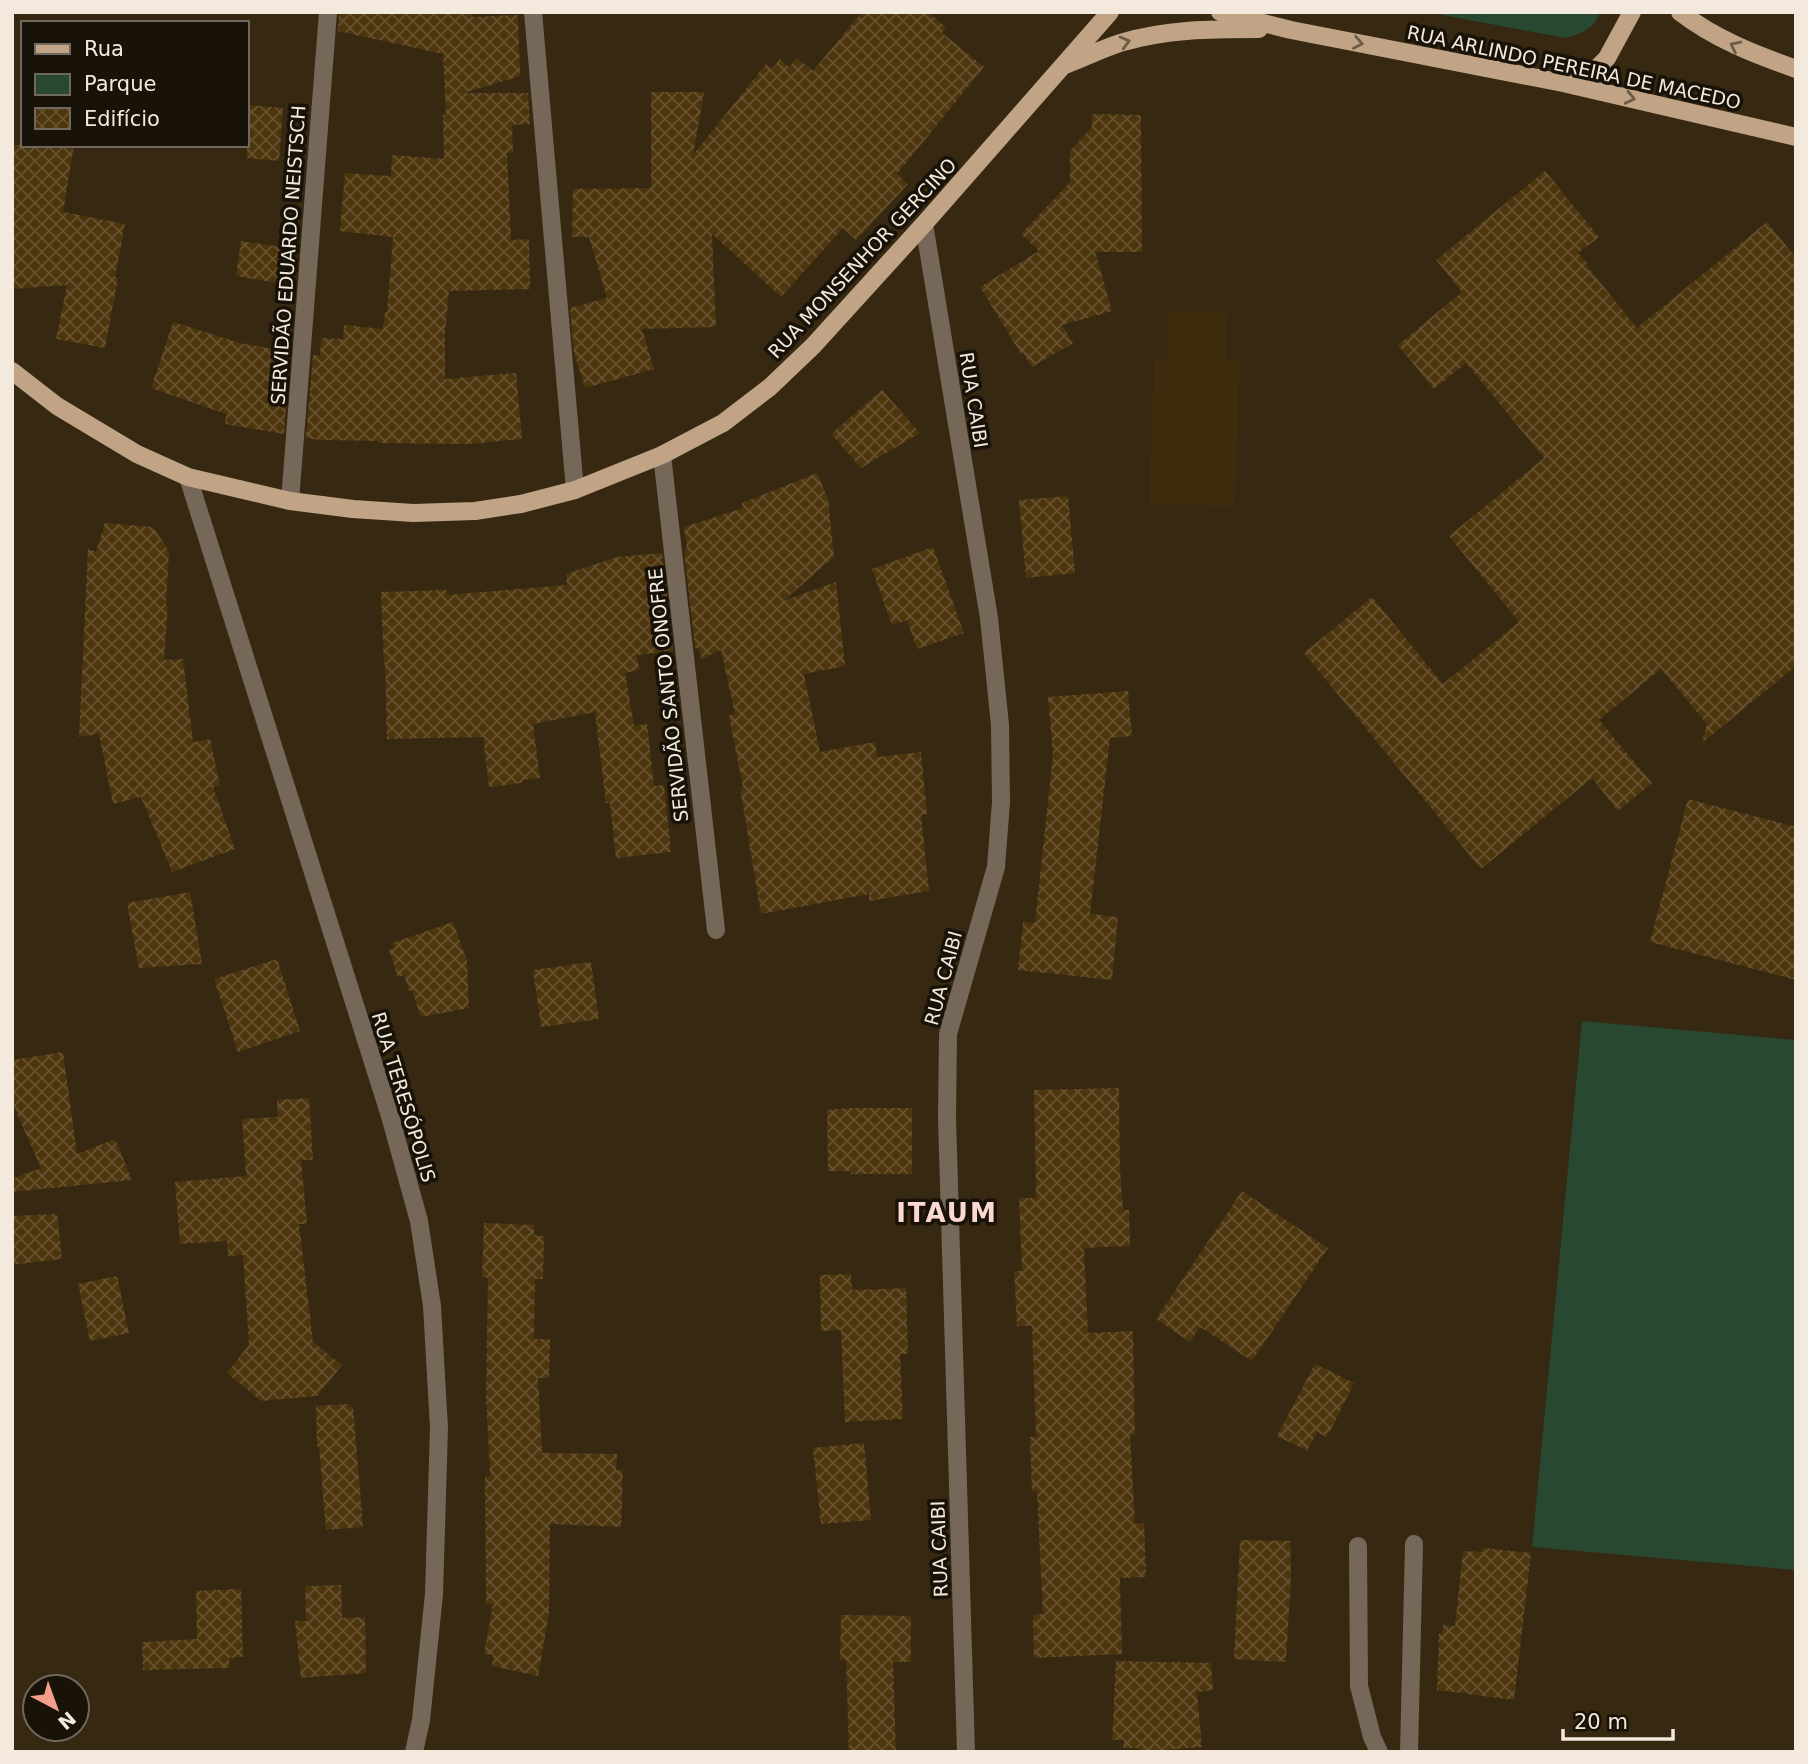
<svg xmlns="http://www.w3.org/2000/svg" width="1808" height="1764" viewBox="0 0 1808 1764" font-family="'DejaVu Sans',sans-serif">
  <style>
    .built { fill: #3e2c0e }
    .green { fill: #284831 }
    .building { fill: url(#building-cross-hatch) }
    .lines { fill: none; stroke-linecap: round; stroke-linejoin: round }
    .minor { stroke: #766859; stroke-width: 18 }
    .major { stroke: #c1a486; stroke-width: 18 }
    .oneway { stroke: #6c5b47 }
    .labels { text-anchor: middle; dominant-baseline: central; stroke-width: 7; stroke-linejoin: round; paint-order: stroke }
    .street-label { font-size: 19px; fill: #f3e9dc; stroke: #181208 }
    .district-label { font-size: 26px; font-weight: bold; letter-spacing: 2px; fill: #fbd9d1; stroke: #181208 }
  </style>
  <defs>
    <pattern id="building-cross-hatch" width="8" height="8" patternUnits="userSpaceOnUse" patternTransform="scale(1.75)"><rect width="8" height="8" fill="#4d350d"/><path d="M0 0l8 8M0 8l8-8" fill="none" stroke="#675230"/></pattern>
  </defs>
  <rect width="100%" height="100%" fill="#362811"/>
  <path class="built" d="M 1168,311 L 1227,313 L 1226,359 L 1240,360 L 1235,506 L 1149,504 L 1154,358 L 1167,361 Z"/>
  <path class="green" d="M 1427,12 L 1600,12 C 1595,29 1581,34 1565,38 Z
    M 1582,1021 L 1796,1040 L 1796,1570 L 1532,1547 Z"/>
  <path class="building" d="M 339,12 L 472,12 L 472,17 L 518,15 L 520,76 L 464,93 L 528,93 L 530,124 L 512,125 L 513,152 L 507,153 L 511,240 L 529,239 L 530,289 L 449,291 L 445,333 L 445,379 L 516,373 L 522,439 L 468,444 L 378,443 L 378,441 L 319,440 L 306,438 L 313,355 L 320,356 L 321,338 L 343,339 L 344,325 L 383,329 L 385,312 L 387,312 L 393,237 L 340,231 L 345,173 L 391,176 L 392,155 L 444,159 L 443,115 L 446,115 L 443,54 L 338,31 Z
    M 862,12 L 928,12 L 946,27 L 942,33 L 984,67 L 897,174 L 908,184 L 856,240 L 843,228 L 781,297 L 712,234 L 716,327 L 642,329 L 654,369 L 585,388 L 574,352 L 570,308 L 607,298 L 589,237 L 572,237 L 573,189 L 651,188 L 651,92 L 704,92 L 693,155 L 766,64 L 772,69 L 780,59 L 789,67 L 797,58 L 813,71 Z
    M 247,105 L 283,108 L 279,161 L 247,158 Z
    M 1092,114 L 1141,115 L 1142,252 L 1095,252 L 1112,311 L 1062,325 L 1073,343 L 1032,367 L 1023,353 L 1021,354 L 980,287 L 1039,251 L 1021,234 L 1070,182 L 1070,151 L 1092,127 Z
    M 12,145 L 74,145 L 63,212 L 125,224 L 115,277 L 118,278 L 105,348 L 56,339 L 67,285 L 12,289 Z
    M 1545,171 L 1599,237 L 1578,253 L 1588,264 L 1586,265 L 1637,328 L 1767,222 L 1796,258 L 1796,666 L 1702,743 L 1707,724 L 1661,669 L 1599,720 L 1652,783 L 1618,811 L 1592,778 L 1481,869 L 1304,653 L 1372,597 L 1443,684 L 1519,622 L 1449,536 L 1544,458 L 1466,363 L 1434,389 L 1398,345 L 1462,292 L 1436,260 Z
    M 241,241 L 289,248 L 283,284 L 236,276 Z
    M 173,322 L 240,343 L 290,352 L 284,434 L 225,424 L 226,414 L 151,388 Z
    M 882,390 L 920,433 L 861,468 L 831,434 Z
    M 817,473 L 828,499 L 834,557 L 783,601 L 836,582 L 845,666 L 804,674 L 820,752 L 875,742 L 877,757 L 921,752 L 927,814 L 921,815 L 929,891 L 869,901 L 869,894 L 761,914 L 740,788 L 743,788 L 729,715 L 735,714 L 721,650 L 702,659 L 698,648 L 695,648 L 684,550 L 687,550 L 684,527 L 743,508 L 742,503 Z
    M 1068,496 L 1075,573 L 1026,578 L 1019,500 Z
    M 105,523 L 153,527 L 169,551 L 166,606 L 168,606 L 164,660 L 183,659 L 193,742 L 210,739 L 220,786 L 213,787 L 235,849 L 172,872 L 141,797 L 113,804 L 99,734 L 79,737 L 88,549 L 96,552 Z
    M 933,547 L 964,633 L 917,649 L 907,620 L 892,625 L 872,569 Z
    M 662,553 L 673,651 L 637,655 L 639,670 L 625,673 L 634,726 L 647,724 L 654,786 L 664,785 L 671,852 L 616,858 L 610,803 L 606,803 L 595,712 L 533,724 L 540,778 L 523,780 L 522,783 L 489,787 L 483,737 L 387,739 L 385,664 L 384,664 L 381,592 L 447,590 L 447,595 L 567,585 L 566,574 L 617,557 Z
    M 1128,691 L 1132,736 L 1110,738 L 1090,914 L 1118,917 L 1112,980 L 1018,970 L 1023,922 L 1035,923 L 1053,755 L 1048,697 Z
    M 1688,799 L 1796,827 L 1796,980 L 1650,942 Z
    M 190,892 L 202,964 L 139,968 L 127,903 Z
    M 453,922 L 467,961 L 469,1008 L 421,1017 L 412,990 L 409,991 L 404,975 L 398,977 L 389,950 L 394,948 L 392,943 Z
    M 277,959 L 300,1031 L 238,1052 L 214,979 Z
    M 591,962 L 599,1019 L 541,1027 L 533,970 Z
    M 63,1052 L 77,1154 L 115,1139 L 132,1180 L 12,1192 L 12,1179 L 41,1168 L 12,1102 L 12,1060 Z
    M 1119,1088 L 1120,1169 L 1123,1210 L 1129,1210 L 1130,1246 L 1084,1248 L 1088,1333 L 1133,1331 L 1135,1435 L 1130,1435 L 1135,1524 L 1144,1523 L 1146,1577 L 1120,1578 L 1122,1654 L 1034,1658 L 1033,1615 L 1043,1614 L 1037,1491 L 1032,1491 L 1030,1437 L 1036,1437 L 1032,1326 L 1017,1326 L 1014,1271 L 1022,1271 L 1019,1198 L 1036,1198 L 1034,1090 Z
    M 309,1098 L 313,1160 L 301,1160 L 307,1224 L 299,1224 L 313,1342 L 342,1365 L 317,1396 L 261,1401 L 227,1373 L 249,1345 L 243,1255 L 228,1256 L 227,1241 L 180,1244 L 175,1182 L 246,1176 L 242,1119 L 278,1117 L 277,1100 Z
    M 851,1108 L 912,1108 L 912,1174 L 851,1174 L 851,1171 L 828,1171 L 827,1110 Z
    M 1242,1191 L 1328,1248 L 1252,1361 L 1200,1327 L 1190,1342 L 1156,1319 Z
    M 57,1214 L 62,1259 L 12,1265 L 12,1216 Z
    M 484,1223 L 534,1225 L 534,1235 L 544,1236 L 543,1279 L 535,1279 L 534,1339 L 550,1339 L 549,1378 L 538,1378 L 542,1453 L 617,1454 L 616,1470 L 623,1470 L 621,1527 L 550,1524 L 549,1614 L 538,1676 L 492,1666 L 493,1655 L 484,1654 L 493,1604 L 486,1604 L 485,1476 L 490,1476 L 486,1394 L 488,1278 L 482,1277 Z
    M 851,1274 L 852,1290 L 906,1288 L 908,1354 L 900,1354 L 903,1419 L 845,1422 L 841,1330 L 821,1331 L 820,1275 Z
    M 117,1276 L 129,1333 L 90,1341 L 78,1284 Z
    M 1315,1364 L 1354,1383 L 1327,1437 L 1317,1432 L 1307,1451 L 1277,1436 Z
    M 349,1404 L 349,1407 L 353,1406 L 363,1527 L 326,1530 L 319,1447 L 317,1447 L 316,1406 Z
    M 864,1443 L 871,1520 L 821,1524 L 813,1448 Z
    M 1240,1540 L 1290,1541 L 1291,1575 L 1286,1662 L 1234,1659 Z
    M 1483,1548 L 1531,1553 L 1514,1700 L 1437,1690 L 1439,1633 L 1442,1634 L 1443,1625 L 1455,1626 L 1463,1551 L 1482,1552 Z
    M 341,1585 L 342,1618 L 365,1617 L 366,1673 L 301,1678 L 295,1621 L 306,1621 L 305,1586 Z
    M 241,1589 L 243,1657 L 229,1658 L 230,1668 L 143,1670 L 142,1642 L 197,1639 L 196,1591 Z
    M 841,1615 L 911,1616 L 911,1662 L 893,1662 L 896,1752 L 849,1752 L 846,1660 L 840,1660 Z
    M 1116,1661 L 1211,1663 L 1213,1690 L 1197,1692 L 1202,1747 L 1139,1752 L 1139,1748 L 1123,1748 L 1124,1740 L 1112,1740 Z"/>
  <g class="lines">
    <path class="minor" d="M 533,12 L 575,490
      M 924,224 L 989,618 L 1000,725 L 1001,802 L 996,867 L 948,1034 L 947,1118 L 966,1752
      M 662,455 L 716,930
      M 188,477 L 390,1116 L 419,1221 L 432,1306 L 439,1428 L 434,1594 L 421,1720 L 414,1752
      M 290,501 L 328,12
      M 1358,1546 L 1359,1686 L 1372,1737 L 1379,1752
      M 1409,1752 L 1414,1544"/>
    <path class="major" d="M 1220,12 L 1291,30 L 1563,83 L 1796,137
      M 1680,12 C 1715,39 1754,54 1796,69
      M 1065,65 C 1083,58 1102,49 1120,43 C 1166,29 1212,29 1259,29
      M 1563,83 L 1592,73 L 1607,58 L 1632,12
      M 12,371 L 57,406 L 137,454 L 188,477 L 290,501 L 353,509 L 413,513 L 475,511 L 521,504 L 575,490 L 662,455 L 723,423 L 770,387 L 813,346 L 924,224 L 1110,12"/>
  </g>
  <defs><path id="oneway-chevron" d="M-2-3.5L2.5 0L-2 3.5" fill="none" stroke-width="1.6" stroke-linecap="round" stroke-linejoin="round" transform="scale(1.75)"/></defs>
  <g class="oneway">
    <use href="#oneway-chevron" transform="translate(1125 42) rotate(-15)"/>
    <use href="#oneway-chevron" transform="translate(1358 43) rotate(11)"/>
    <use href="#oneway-chevron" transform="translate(1735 46) rotate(-154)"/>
    <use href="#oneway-chevron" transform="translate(1630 98) rotate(13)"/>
  </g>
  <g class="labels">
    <g class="street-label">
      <text transform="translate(1574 67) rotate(12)">RUA ARLINDO PEREIRA DE MACEDO</text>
      <text transform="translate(288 255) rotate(-86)">SERVIDÃO EDUARDO NEISTSCH</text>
      <text transform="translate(862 258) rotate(-47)">RUA MONSENHOR GERCINO</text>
      <text transform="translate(974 400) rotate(81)">RUA CAIBI</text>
      <text transform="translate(668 695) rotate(-96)">SERVIDÃO SANTO ONOFRE</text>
      <text transform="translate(943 978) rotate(-75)">RUA CAIBI</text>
      <text transform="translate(404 1097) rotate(73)">RUA TERESÓPOLIS</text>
      <text transform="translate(939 1549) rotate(-92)">RUA CAIBI</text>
    </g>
    <g class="district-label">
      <text x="947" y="1213">ITAUM</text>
    </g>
  </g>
  <rect width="1808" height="1764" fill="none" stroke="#f3e9dc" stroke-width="28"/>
  <rect x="21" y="21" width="228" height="126" fill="#181208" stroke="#70685d" stroke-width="2"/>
  <rect x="35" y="44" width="35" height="10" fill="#c1a486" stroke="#70685d" stroke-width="2"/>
  <text x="84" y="56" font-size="21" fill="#f3e9dc">Rua</text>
  <rect x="35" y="74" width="35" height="21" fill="#284831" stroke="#70685d" stroke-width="2"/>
  <text x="84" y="91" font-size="21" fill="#f3e9dc">Parque</text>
  <rect x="35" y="108" width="35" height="21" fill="url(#building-cross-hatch)" stroke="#70685d" stroke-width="2"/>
  <text x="84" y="126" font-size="21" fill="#f3e9dc">Edifício</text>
  <g transform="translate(56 1708) rotate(139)"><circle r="33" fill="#181208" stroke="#70685d" stroke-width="2"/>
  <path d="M0-5L12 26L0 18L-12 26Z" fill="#f49e89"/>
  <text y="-10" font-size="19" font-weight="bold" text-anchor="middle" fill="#f3e9dc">N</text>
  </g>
  <path d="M1563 1729v10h110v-10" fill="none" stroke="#f3e9dc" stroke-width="3.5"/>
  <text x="1574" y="1729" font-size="21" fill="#f3e9dc" stroke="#181208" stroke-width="5" paint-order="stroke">20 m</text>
</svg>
